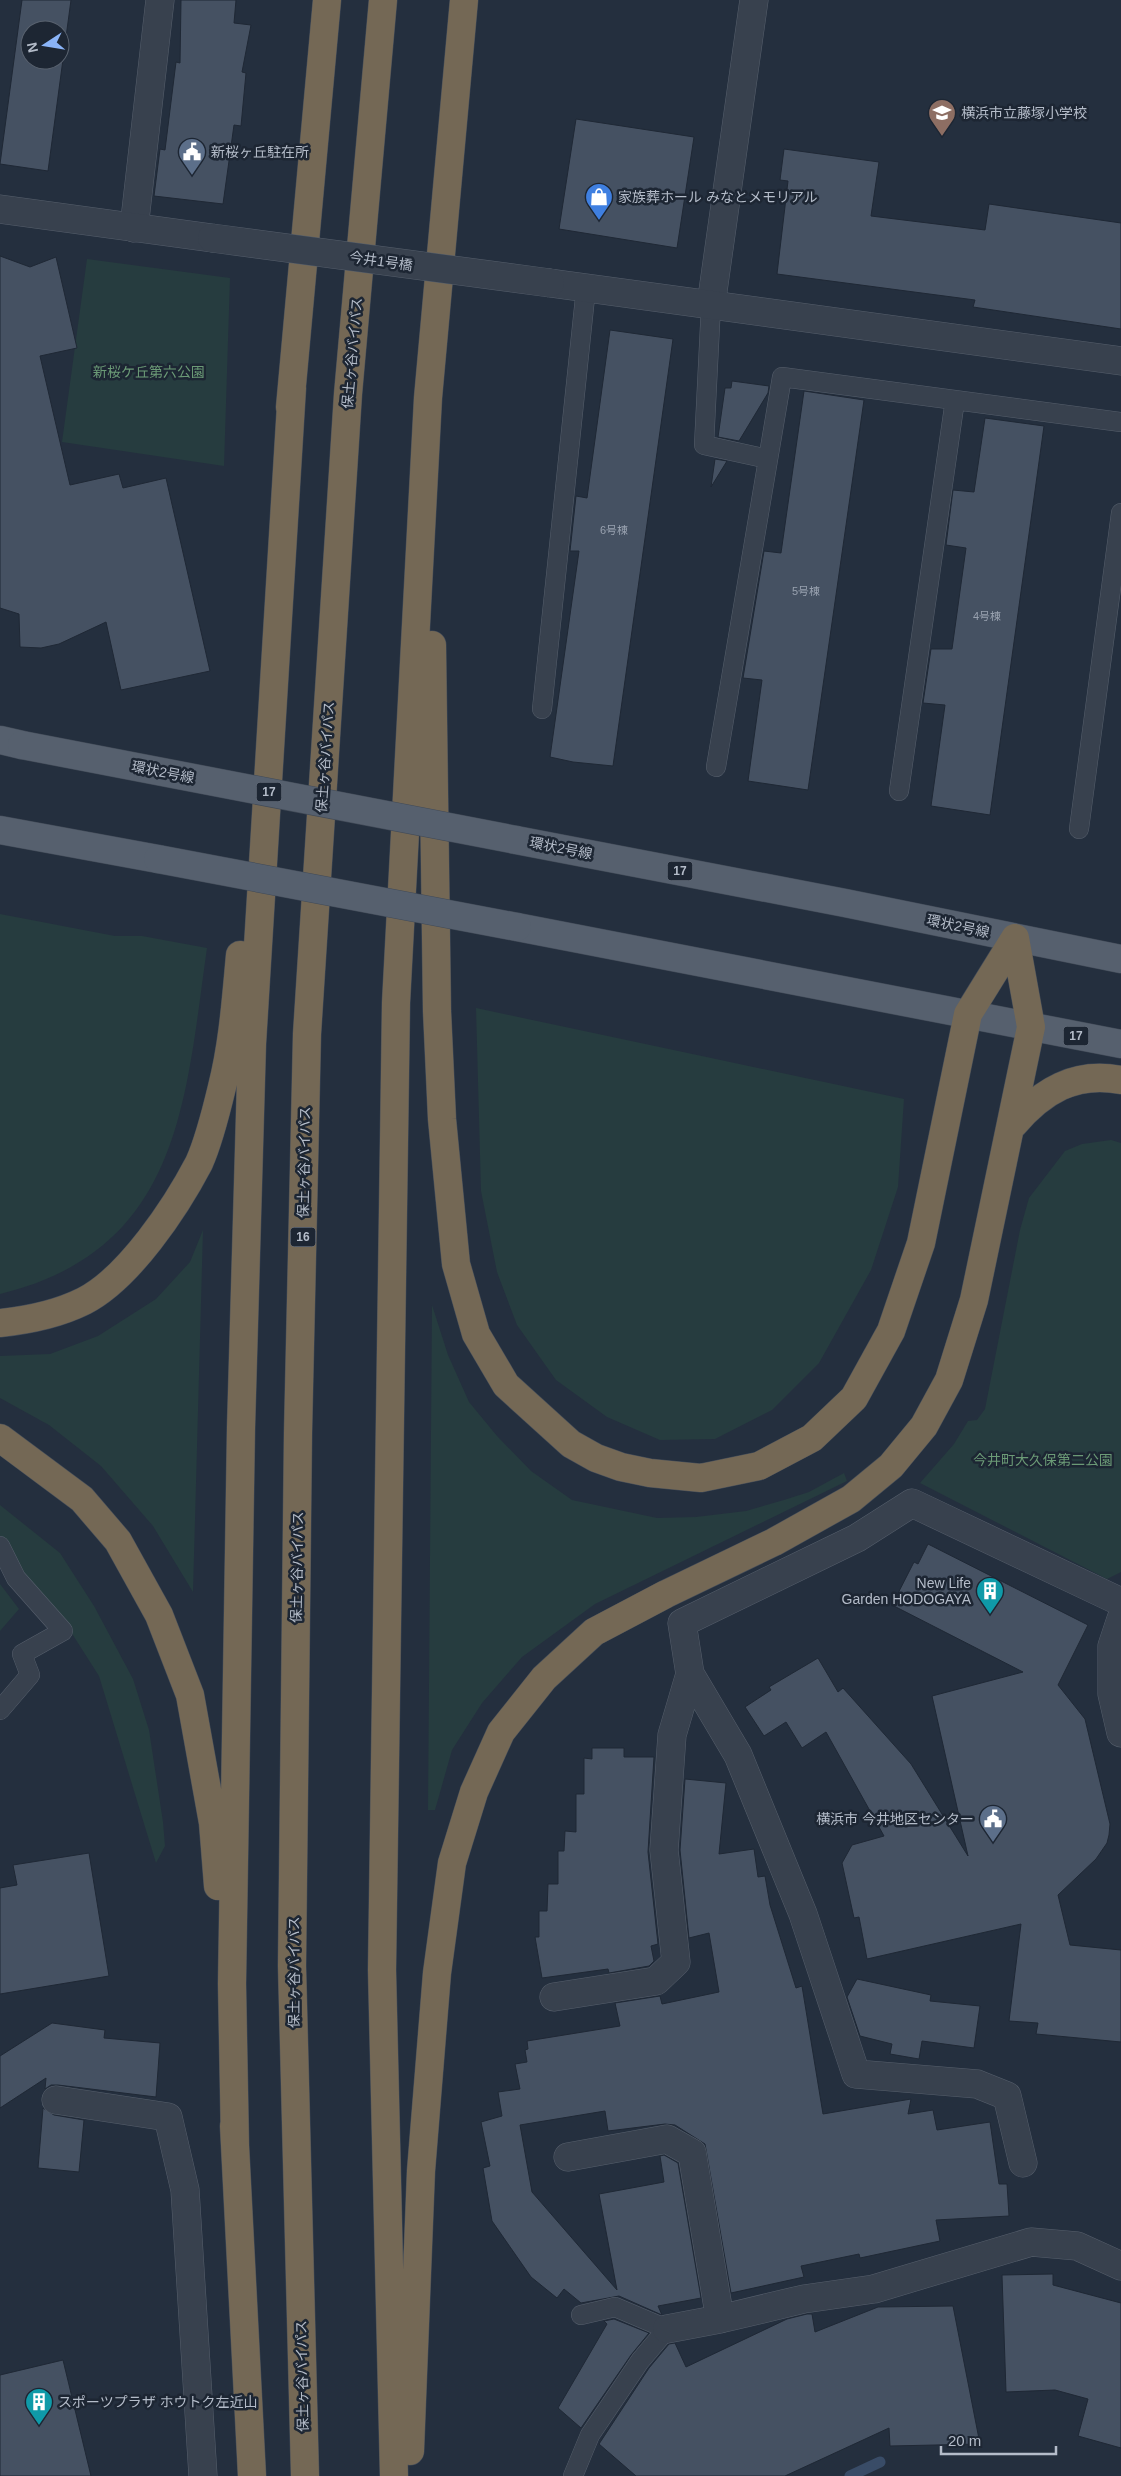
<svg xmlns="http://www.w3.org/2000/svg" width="1121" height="2476" viewBox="0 0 1121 2476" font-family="Arial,'Noto Sans JP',sans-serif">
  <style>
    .green { fill: #263c3f }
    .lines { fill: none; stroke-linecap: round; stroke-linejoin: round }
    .stream { stroke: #394c67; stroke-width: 11 }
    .building { fill: #455162; stroke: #1f2835; fill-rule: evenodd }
    .service-casing { stroke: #565f6c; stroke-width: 20 }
    .minor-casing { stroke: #565f6c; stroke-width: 29 }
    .tertiary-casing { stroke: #565f6c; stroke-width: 29 }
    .primary-casing { stroke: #414a57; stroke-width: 29 }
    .motorway-casing { stroke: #434c59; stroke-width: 29 }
    .service { stroke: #38414e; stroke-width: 19 }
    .minor { stroke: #38414e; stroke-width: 28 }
    .tertiary { stroke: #38414e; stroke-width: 28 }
    .primary { stroke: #56606e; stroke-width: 28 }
    .motorway { stroke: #746855; stroke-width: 28 }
    .tertiary-bridge-casing { stroke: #565f6c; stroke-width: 29; stroke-linecap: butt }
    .primary-bridge-casing { stroke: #414a57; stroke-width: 29; stroke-linecap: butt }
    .tertiary-bridge { stroke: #38414e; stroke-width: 28 }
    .primary-bridge { stroke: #56606e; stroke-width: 28 }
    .labels { text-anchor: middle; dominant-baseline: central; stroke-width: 5; stroke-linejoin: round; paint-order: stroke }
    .number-label { font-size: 11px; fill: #98a1af }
    .shield { fill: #1d2633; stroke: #878f9c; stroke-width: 1 }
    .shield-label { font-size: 12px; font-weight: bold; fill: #b4bcc9 }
    .poi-label { font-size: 14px; fill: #b4bcc9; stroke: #1d2633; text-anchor: start }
    .street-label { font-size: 14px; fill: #b4bcc9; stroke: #1d2633 }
    .park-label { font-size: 14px; fill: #6b9a76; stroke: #1d2633 }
  </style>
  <rect width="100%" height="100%" fill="#242f3e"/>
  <path class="green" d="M 87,259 L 230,278 L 224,466 L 62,442 Z
    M 0,914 L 115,936 L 142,936 L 207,948 C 185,1102 181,1250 0,1294 Z
    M 476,1008 L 904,1099 L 898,1187 L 871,1270 L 819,1363 L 772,1410 L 715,1439 L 660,1440 L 607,1417 L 556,1380 L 517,1325 L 497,1272 L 481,1191 Z
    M 1111,1140 L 1121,1143 L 1121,1572 L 1107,1579 L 920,1483 L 954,1444 L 968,1421 L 977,1420 L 985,1409 L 1020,1230 L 1029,1198 L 1065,1151 L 1082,1144 Z
    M 203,1230 L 193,1592 L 153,1526 L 101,1466 L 49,1425 L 0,1398 L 0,1356 L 50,1354 L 98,1336 L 156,1299 L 190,1262 Z
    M 432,1305 L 448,1355 L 469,1402 L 497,1436 L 531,1471 L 572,1500 L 657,1518 L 696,1517 L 746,1511 L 784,1500 L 809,1492 L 844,1473 L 847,1481 L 595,1604 L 522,1657 L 482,1703 L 452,1750 L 435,1810 L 428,1810 Z
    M 0,1505 L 60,1553 L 94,1606 L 133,1679 L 149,1730 L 163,1822 L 165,1846 L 156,1863 L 99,1676 L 71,1632 L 36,1590 L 0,1536 Z
    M 0,1584 L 19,1609 L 0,1631 Z"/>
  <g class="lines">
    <path class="stream" d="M 850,2476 L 880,2462"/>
  </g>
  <path class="building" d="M 22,0 L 71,0 L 48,171 L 0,164 ZM 30,30 L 60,30 L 60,60 L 30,60 Z
    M 181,0 L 236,0 L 234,23 L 251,25 L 242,72 L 246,73 L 241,126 L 234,125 L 223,204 L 154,196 L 160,149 L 165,150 L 176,62 L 180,63 Z
    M 576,119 L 694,137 L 677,248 L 559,229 Z
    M 784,149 L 879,162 L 871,216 L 985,230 L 989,204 L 1121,223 L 1121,329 L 973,307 L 975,300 L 777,274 L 788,181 L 780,180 Z
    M 0,256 L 30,267 L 56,257 L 77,348 L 40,356 L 70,485 L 119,474 L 123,488 L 166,478 L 210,671 L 121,690 L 106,622 L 59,644 L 41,648 L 20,647 L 19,614 L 0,608 Z
    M 610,330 L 673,339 L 613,766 L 573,762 L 550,757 L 579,551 L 570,551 L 576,496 L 587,498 Z
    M 732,381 L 769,386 L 768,393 L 739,441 L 718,437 L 725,388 L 731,388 Z
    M 804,391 L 864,400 L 808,790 L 748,781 L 762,680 L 743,678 L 764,551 L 781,553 Z
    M 985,418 L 1044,426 L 990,815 L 931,806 L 945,705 L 923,703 L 931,649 L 952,649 L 966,548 L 946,545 L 953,490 L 974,492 Z
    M 715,459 L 727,461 L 711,487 Z
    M 928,1544 L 1088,1625 L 1058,1685 L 1085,1719 L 1110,1824 L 1109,1835 L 1107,1843 L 1096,1859 L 1058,1895 L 1070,1945 L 1121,1950 L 1121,2042 L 1036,2034 L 1038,2023 L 1009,2021 L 1021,1924 L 867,1959 L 859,1917 L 854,1918 L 842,1863 L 852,1845 L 884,1836 L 826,1732 L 802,1748 L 786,1722 L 764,1736 L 745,1707 L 771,1690 L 769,1687 L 818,1658 L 838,1692 L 843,1688 L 911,1764 L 968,1856 L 932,1696 L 1023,1672 L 892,1605 L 914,1562 L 918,1564 Z
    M 592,1748 L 624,1748 L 624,1757 L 654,1757 L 648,1852 L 658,1944 L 651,1946 L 654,1961 L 649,1966 L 609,1973 L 608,1969 L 542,1978 L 535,1937 L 539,1937 L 539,1911 L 547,1911 L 548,1884 L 558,1884 L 558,1851 L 564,1851 L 565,1831 L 576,1832 L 576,1794 L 584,1794 L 584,1758 L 592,1759 Z
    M 685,1779 L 726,1783 L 719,1854 L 754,1849 L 758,1877 L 765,1876 L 770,1905 L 796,1988 L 802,1986 L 823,2114 L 911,2099 L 908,2114 L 933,2110 L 937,2130 L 990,2122 L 999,2184 L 1007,2184 L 1009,2216 L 936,2220 L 940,2241 L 860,2258 L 859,2254 L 801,2266 L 804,2277 L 731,2293 L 705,2144 L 675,2125 L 665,2124 L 608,2131 L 605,2111 L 520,2125 L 532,2192 L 617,2290 L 599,2194 L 664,2182 L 660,2156 L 664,2155 L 678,2163 L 701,2298 L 658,2306 L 662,2315 L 619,2296 L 581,2303 L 564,2289 L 557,2298 L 531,2277 L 492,2221 L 483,2168 L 490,2166 L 481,2122 L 502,2116 L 498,2092 L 520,2089 L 515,2064 L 527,2062 L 525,2050 L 528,2049 L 527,2041 L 620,2026 L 615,2003 L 660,1996 L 662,2004 L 719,1992 L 709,1933 L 689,1938 L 680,1850 Z
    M 89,1853 L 109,1976 L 0,1994 L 0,1888 L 17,1885 L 13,1865 Z
    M 857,1979 L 931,1995 L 930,2001 L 980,2006 L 974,2048 L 922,2041 L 919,2059 L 890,2054 L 892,2044 L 860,2036 L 847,1997 Z
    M 52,2023 L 105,2030 L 104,2038 L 160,2043 L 156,2097 L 58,2085 L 51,2085 L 45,2089 L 46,2078 L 0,2108 L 0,2056 Z
    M 43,2108 L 54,2115 L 84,2120 L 79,2172 L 38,2168 Z
    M 1053,2274 L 1053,2285 L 1121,2303 L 1121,2448 L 1078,2436 L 1088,2399 L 1055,2390 L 1006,2392 L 1002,2275 Z
    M 953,2306 L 980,2444 L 890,2446 L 889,2428 L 785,2476 L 636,2476 L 599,2444 L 649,2368 L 669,2344 L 675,2343 L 686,2367 L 787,2319 L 807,2314 L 812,2314 L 815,2332 L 878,2307 Z
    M 614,2319 L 649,2333 L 631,2355 L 581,2428 L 558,2408 L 607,2324 L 604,2321 Z
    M 63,2360 L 91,2476 L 0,2476 L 0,2375 Z"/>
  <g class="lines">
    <defs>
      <path id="service" d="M 711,305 L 704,445 L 768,459
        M 542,709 L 586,288
        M 716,767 L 782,377 L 1121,422
        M 899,791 L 955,400
        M 1079,829 L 1121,513
        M 0,1546 L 16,1578 L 63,1631 L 22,1654 L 30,1675 L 0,1710
        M 573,2476 L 590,2435 L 640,2361 L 667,2329 L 615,2307 L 581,2315"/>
      <path id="minor" d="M 134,228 L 160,0
        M 711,305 L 754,0
        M 1121,1619 L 1112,1646 L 1112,1694 L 1121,1733
        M 690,1674 L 738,1755 L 803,1914 L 856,2074 L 977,2084 L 1007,2096 L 1023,2163
        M 554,1997 L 656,1981 L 676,1962 L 664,1850 L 672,1735 L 690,1674 L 682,1623 L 857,1538 L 912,1503 L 1121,1602
        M 56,2100 L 168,2117 L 185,2190 L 203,2476
        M 568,2157 L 667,2139 L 692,2153 L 720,2319
        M 667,2329 L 720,2319 L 804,2299 L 874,2289 L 1031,2242 L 1077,2246 L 1121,2266"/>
      <path id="tertiary" d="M 0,209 L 212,238
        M 550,283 L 1121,361"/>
      <path id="primary" d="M 0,740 L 22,745
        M 0,830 L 158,859
        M 516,840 L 845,903 L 1121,959
        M 517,927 L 1121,1044"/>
      <path id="motorway" d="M 290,407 L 327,0
        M 432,645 L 437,1011 L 442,1119 L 456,1264 L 476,1334 L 506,1385 L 571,1444 L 596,1458 L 621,1467 L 650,1473 L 701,1478 L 759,1466 L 812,1438 L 854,1398 L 891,1331 L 921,1243 L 968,1014 L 1015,938
        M 1013,1125 C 1042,1091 1075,1071 1121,1080
        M 0,1323 C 29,1320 58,1314 84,1301 C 129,1278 176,1207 199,1163 C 208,1143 217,1108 222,1087 C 233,1044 236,998 240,955
        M 0,1438 L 82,1499 L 118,1541 L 159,1615 L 190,1695 L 213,1823 L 218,1886
        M 234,2126 L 252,2476
        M 235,2145 L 232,1984 L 241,1428 L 252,1044 L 292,388
        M 410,2451 L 421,2171 L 437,1973 L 452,1863 L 474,1792 L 501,1732 L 544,1678 L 594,1632 L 666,1594 L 774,1542 L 851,1499 L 891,1466 L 924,1426 L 949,1380 L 974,1300 L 1031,1027 L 1015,938
        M 305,2476 L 292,1966 L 298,1433 L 307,1034 L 348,394 L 383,0
        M 394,2476 L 382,1970 L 396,1003 L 428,398 L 464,0"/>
    </defs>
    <use href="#service" class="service-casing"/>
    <use href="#minor" class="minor-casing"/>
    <use href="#tertiary" class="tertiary-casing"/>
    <use href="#primary" class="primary-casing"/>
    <use href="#motorway" class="motorway-casing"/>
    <use href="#service" class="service"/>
    <use href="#minor" class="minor"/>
    <use href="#tertiary" class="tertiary"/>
    <use href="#primary" class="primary"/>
    <use href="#motorway" class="motorway"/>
    <defs>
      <path id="tertiary-bridge" d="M 212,238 L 550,283"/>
      <path id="primary-bridge" d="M 22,745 L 516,840
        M 158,859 L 517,927"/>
    </defs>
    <use href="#tertiary-bridge" class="tertiary-bridge-casing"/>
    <use href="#primary-bridge" class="primary-bridge-casing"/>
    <use href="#tertiary-bridge" class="tertiary-bridge"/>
    <use href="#primary-bridge" class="primary-bridge"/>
  </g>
  <defs>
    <symbol id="school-pin" viewBox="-11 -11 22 30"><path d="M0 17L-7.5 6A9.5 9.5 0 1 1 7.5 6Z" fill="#8d6e63" stroke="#1d2633"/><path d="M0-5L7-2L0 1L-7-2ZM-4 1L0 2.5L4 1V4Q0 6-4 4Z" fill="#fff"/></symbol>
    <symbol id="civic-pin" viewBox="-11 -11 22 30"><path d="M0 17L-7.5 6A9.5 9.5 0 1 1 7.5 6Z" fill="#5c6f8a" stroke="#1d2633"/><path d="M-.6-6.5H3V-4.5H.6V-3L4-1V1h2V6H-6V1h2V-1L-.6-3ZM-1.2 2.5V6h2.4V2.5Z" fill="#fff"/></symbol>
    <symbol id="shop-pin" viewBox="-11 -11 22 30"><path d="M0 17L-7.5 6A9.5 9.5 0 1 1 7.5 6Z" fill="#3f7fe0" stroke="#1d2633"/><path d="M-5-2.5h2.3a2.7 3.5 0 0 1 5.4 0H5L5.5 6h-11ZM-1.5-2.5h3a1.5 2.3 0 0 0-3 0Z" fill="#fff"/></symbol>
    <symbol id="building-pin" viewBox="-11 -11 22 30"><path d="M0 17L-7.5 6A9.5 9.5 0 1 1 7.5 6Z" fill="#0f9aa8" stroke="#1d2633"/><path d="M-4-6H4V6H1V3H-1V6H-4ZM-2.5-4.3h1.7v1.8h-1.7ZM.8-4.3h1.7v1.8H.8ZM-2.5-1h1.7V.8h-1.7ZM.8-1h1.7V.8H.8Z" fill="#fff"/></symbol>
  </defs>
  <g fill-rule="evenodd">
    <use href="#school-pin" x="926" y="97" width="32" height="43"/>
    <use href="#civic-pin" x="176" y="136" width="32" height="43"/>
    <use href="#shop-pin" x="583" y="181" width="32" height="43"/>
    <use href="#building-pin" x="974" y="1575" width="32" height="43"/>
    <use href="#civic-pin" x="977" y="1803" width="32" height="43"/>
    <use href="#building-pin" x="23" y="2386" width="32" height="43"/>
  </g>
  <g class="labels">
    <g class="number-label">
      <text x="614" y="530">6号棟</text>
      <text x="806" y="591">5号棟</text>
      <text x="987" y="616">4号棟</text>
    </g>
    <g class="shield">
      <rect x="256.5" y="782.5" width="25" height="19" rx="4"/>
      <rect x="667.5" y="861.5" width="25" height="19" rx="4"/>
      <rect x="1063.5" y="1026.5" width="25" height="19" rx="4"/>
      <rect x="290.5" y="1227.5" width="25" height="19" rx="4"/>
    </g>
    <g class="shield-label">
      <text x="269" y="792">17</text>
      <text x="680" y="871">17</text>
      <text x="1076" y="1036">17</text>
      <text x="303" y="1237">16</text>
    </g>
    <g class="poi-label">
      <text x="961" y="113">横浜市立藤塚小学校</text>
      <text x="211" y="152">新桜ヶ丘駐在所</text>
      <text x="618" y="197">家族葬ホール みなとメモリアル</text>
      <text x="971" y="1583" text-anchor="end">New Life<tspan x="971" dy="16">Garden HODOGAYA</tspan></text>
      <text x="974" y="1819" text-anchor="end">横浜市 今井地区センター</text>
      <text x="58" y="2402">スポーツプラザ ホウトク左近山</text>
    </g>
    <g class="street-label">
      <text transform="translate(381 261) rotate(8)">今井1号橋</text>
      <text transform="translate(352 353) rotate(-85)">保土ヶ谷バイパス</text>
      <text transform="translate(325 757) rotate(-86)">保土ヶ谷バイパス</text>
      <text transform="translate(163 772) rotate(11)">環状2号線</text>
      <text transform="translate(561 848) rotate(11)">環状2号線</text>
      <text transform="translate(958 926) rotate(12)">環状2号線</text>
      <text transform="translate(304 1162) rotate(-89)">保土ヶ谷バイパス</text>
      <text transform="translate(297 1567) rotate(-89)">保土ヶ谷バイパス</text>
      <text transform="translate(294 1972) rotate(-90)">保土ヶ谷バイパス</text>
      <text transform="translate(302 2376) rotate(-91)">保土ヶ谷バイパス</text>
    </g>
    <g class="park-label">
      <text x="149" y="372">新桜ケ丘第六公園</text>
      <text x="1043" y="1460">今井町大久保第二公園</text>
    </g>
  </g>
  <g transform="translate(45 45) rotate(258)"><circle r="24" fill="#1d2633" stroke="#59626f"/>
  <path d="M0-4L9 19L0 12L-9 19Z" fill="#8ab4f8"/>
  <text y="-8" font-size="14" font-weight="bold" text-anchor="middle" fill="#b4bcc9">N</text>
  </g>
  <path d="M941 2446v8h115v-8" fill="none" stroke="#b4bcc9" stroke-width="2.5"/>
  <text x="948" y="2446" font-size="15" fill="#b4bcc9" stroke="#1d2633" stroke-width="4" paint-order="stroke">20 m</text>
</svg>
